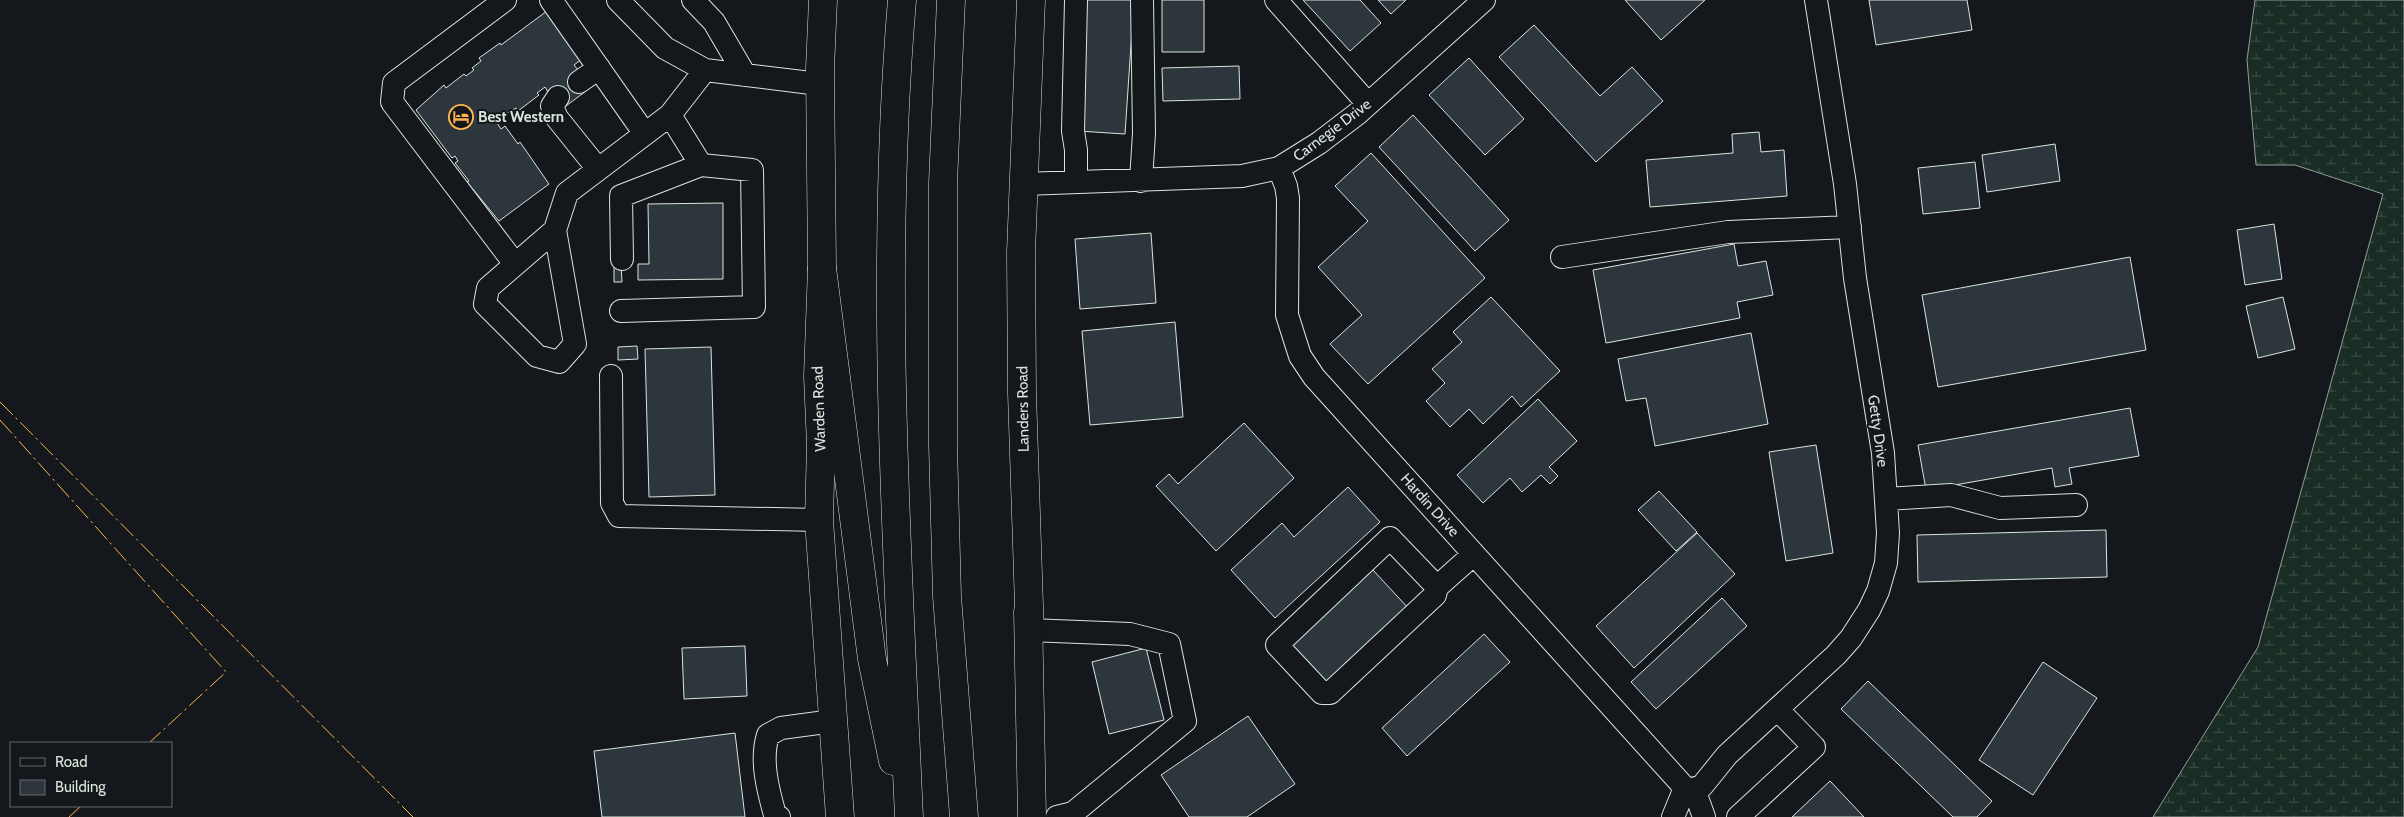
<svg xmlns="http://www.w3.org/2000/svg" width="2404" height="817" viewBox="0 0 2404 817" font-family="Cabin,sans-serif">
  <style>
    .wetland { fill: url(#wetland-marsh); stroke: #939e99 }
    .building { fill: #2c363c; stroke: #d8e6dc }
    .lines { fill: none; stroke-linecap: round; stroke-linejoin: round }
    .minor-casing { stroke: #d8e6dc; stroke-width: 24 }
    .major-casing { stroke: #d8e6dc; stroke-width: 29 }
    .highway-casing { stroke: #d8e6dc; stroke-width: 29 }
    .minor { stroke: #14181c; stroke-width: 22 }
    .major { stroke: #14181c; stroke-width: 28 }
    .highway { stroke: #14181c; stroke-width: 28 }
    .power { stroke: #ffb74d; stroke-width: 1; stroke-dasharray: 18 4 2.5 4; stroke-linecap: butt }
    .labels { text-anchor: middle; dominant-baseline: central; stroke-width: 4; stroke-linejoin: round; paint-order: stroke }
    .poi-label { font-size: 15px; font-weight: bold; fill: #d8e6dc; stroke: #14181c; text-anchor: start }
    .street-label { font-size: 15px; fill: #d8e6dc; stroke: #14181c }
  </style>
  <defs>
    <pattern id="wetland-marsh" width="20" height="14" patternUnits="userSpaceOnUse" patternTransform="scale(1.25)"><rect width="20" height="14" fill="#1a2d24"/><path d="M1 5h8M5 5V1M11 12h8M15 12V8" fill="none" stroke="#3b4b43"/></pattern>
  </defs>
  <rect width="100%" height="100%" fill="#14181c"/>
  <path class="wetland" d="M 2255,0 L 2404,0 L 2404,817 L 2153,817 L 2258,647 L 2383,194 L 2295,165 L 2256,165 L 2247,60 Z"/>
  <path class="building" d="M 1087,0 L 1134,0 L 1125,134 L 1078,131 Z
    M 1162,0 L 1204,0 L 1204,52 L 1162,52 Z
    M 1303,0 L 1360,0 L 1381,23 L 1350,51 Z
    M 1378,0 L 1406,0 L 1391,14 Z
    M 1625,0 L 1705,0 L 1661,40 Z
    M 1869,0 L 1967,0 L 1972,30 L 1876,45 Z
    M 547,11 L 582,59 L 574,65 L 578,70 L 573,74 L 586,91 L 566,106 L 553,89 L 548,92 L 545,87 L 537,93 L 539,95 L 518,111 L 516,108 L 498,119 L 500,121 L 497,123 L 501,129 L 505,126 L 518,144 L 520,142 L 549,184 L 499,221 L 467,182 L 469,181 L 455,163 L 458,161 L 455,156 L 452,158 L 416,110 L 444,85 L 446,88 L 464,74 L 466,76 L 474,70 L 472,68 L 481,61 L 479,58 L 500,43 L 501,45 Z
    M 1534,25 L 1600,96 L 1632,67 L 1663,101 L 1596,162 L 1499,57 Z
    M 1469,58 L 1524,119 L 1485,155 L 1429,95 Z
    M 1239,66 L 1240,99 L 1163,101 L 1162,68 Z
    M 1413,115 L 1509,220 L 1475,251 L 1379,147 Z
    M 1759,132 L 1761,152 L 1784,150 L 1787,196 L 1650,207 L 1646,160 L 1733,153 L 1732,134 Z
    M 2055,144 L 2060,181 L 1987,192 L 1982,155 Z
    M 1371,153 L 1485,278 L 1368,384 L 1330,344 L 1362,315 L 1318,267 L 1368,221 L 1335,186 Z
    M 1975,162 L 1980,208 L 1923,214 L 1918,168 Z
    M 723,203 L 723,279 L 638,280 L 638,264 L 649,264 L 648,204 Z
    M 2274,224 L 2282,279 L 2245,285 L 2237,230 Z
    M 1151,233 L 1156,303 L 1080,309 L 1075,239 Z
    M 1734,244 L 1738,266 L 1766,261 L 1773,295 L 1737,302 L 1740,318 L 1606,343 L 1593,270 Z
    M 2130,257 L 2146,350 L 1938,387 L 1922,295 Z
    M 621,264 L 622,282 L 614,282 L 614,265 Z
    M 1491,297 L 1560,371 L 1521,407 L 1512,396 L 1483,424 L 1469,409 L 1450,427 L 1426,401 L 1445,383 L 1432,369 L 1462,342 L 1453,332 Z
    M 2283,297 L 2295,349 L 2258,358 L 2246,306 Z
    M 1175,322 L 1183,417 L 1090,425 L 1082,331 Z
    M 1751,333 L 1768,424 L 1655,446 L 1646,398 L 1626,401 L 1618,359 Z
    M 637,346 L 638,359 L 618,360 L 618,347 Z
    M 711,347 L 715,495 L 649,497 L 645,349 Z
    M 1538,399 L 1577,441 L 1549,467 L 1558,476 L 1550,484 L 1541,475 L 1522,492 L 1510,478 L 1483,503 L 1457,475 Z
    M 2130,408 L 2139,456 L 2069,468 L 2072,484 L 2055,487 L 2052,468 L 1926,490 L 1918,445 Z
    M 1244,423 L 1294,478 L 1216,551 L 1156,486 L 1169,474 L 1178,484 Z
    M 1816,445 L 1833,553 L 1786,561 L 1769,452 Z
    M 1348,487 L 1380,522 L 1275,618 L 1231,570 L 1282,523 L 1294,537 Z
    M 1659,491 L 1697,532 L 1676,551 L 1638,510 Z
    M 2106,530 L 2107,577 L 1918,582 L 1917,535 Z
    M 1697,533 L 1735,574 L 1634,668 L 1596,626 Z
    M 1372,569 L 1410,610 L 1325,688 L 1287,647 Z
    M 1722,598 L 1747,626 L 1656,709 L 1631,682 Z
    M 1484,634 L 1510,662 L 1407,756 L 1382,728 Z
    M 745,646 L 747,696 L 684,699 L 682,648 Z
    M 1146,648 L 1164,720 L 1109,734 L 1092,662 Z
    M 2043,662 L 2097,698 L 2033,795 L 1979,760 Z
    M 1868,681 L 1992,801 L 1977,817 L 1953,817 L 1841,709 Z
    M 1248,716 L 1295,784 L 1247,817 L 1189,817 L 1161,775 Z
    M 735,733 L 745,817 L 602,817 L 594,751 Z
    M 1830,781 L 1864,817 L 1792,817 Z"/>
  <g class="lines">
    <defs>
      <path id="minor" d="M 505,0 L 394,83 L 392,102 L 515,264
        M 551,0 L 645,134
        M 618,0 L 665,48 L 705,70 L 819,84
        M 693,0 L 714,22 L 745,75
        M 1276,0 L 1368,104
        M 579,82 L 599,68
        M 558,97 L 552,106 L 557,118 L 598,169
        M 1279,168 L 1286,186 L 1288,198 L 1287,315 L 1300,356 L 1314,377 L 1685,788 L 1694,789 L 1702,786 L 1727,755 L 1836,655 L 1851,638 L 1869,610 L 1878,591 L 1886,563 L 1888,533 L 1883,453 L 1855,278 L 1845,184 L 1816,0
        M 1141,181 L 1144,133 L 1142,0
        M 1076,182 L 1076,150 L 1073,131 L 1076,0
        M 1024,184 L 1242,176 L 1279,168 L 1319,143 L 1357,114 L 1484,0
        M 555,230 L 488,288 L 485,304 L 537,356 L 559,362 L 575,344 L 555,230 L 567,193 L 670,115 L 705,70
        M 1562,257 L 1728,232 L 1850,227
        M 622,259 L 621,196 L 701,165
        M 621,311 L 754,307 L 752,170 L 701,165 L 670,115
        M 611,376 L 612,503 L 619,516 L 819,520
        M 1886,499 L 1951,495 L 2000,508 L 2076,505
        M 1437,587 L 1435,595 L 1330,693 L 1322,693 L 1277,645 L 1390,538 L 1437,587 L 1474,554
        M 1029,630 L 1130,634 L 1169,644 L 1185,721 L 1073,813 L 1057,817
        M 1694,789 L 1704,817
        M 779,817 L 775,815 C 768,790 760,760 768,735 L 781,728 L 833,721
        M 1673,817 L 1685,788
        M 1738,817 L 1814,747 L 1777,709"/>
      <path id="major" d="M 823,0 L 820,69 L 822,268 L 818,376 L 821,445 L 819,520 L 840,817
        M 1030,636 L 1022,393 L 1021,252 L 1031,0"/>
      <path id="highway" d="M 902,0 C 879,272 897,545 909,817
        M 951,0 L 943,183 L 943,445 L 947,596 L 964,817
        M 822,268 L 872,659 L 893,761
        M 1028,612 L 1032,817"/>
    </defs>
    <use href="#minor" class="minor-casing"/>
    <use href="#major" class="major-casing"/>
    <use href="#highway" class="highway-casing"/>
    <use href="#minor" class="minor"/>
    <use href="#major" class="major"/>
    <use href="#highway" class="highway"/>
    <path class="power" d="M 0,402 L 413,817
      M 0,420 L 226,672 L 149,743
      M 69,817 L 81,806"/>
  </g>
  <defs>
    <symbol id="hotel-ring" viewBox="-11 -11 22 22"><circle r="9.5" fill="#14181c" stroke="#ffb74d" stroke-width="1.5"/><path d="M-6-4.5h1.5V1H6V5H4.5V3h-9V5H-6ZM-4 0a1.8 1.8 0 1 1 3.6 0ZM.5 0V-2.5h3Q6-2.5 6 0Z" fill="#ffb74d"/></symbol>
  </defs>
  <g fill-rule="evenodd">
    <use href="#hotel-ring" x="447" y="103" width="28" height="28"/>
  </g>
  <g class="labels">
    <g class="poi-label">
      <text x="478" y="117">Best Western</text>
    </g>
    <g class="street-label">
      <text transform="translate(1332 130) rotate(-37)">Carnegie Drive</text>
      <text transform="translate(819 409) rotate(-92)">Warden Road</text>
      <text transform="translate(1023 409) rotate(-91)">Landers Road</text>
      <text transform="translate(1878 431) rotate(82)">Getty Drive</text>
      <text transform="translate(1430 505) rotate(48)">Hardin Drive</text>
    </g>
  </g>
  <rect x="10" y="742" width="162" height="65" fill="#14181c" stroke="#626a69"/>
  <rect x="20" y="758" width="25" height="8" fill="#14181c" stroke="#626a69"/>
  <text x="55" y="767" font-size="15" fill="#d8e6dc">Road</text>
  <rect x="20" y="780" width="25" height="15" fill="#2c363c" stroke="#626a69"/>
  <text x="55" y="792" font-size="15" fill="#d8e6dc">Building</text>
</svg>
